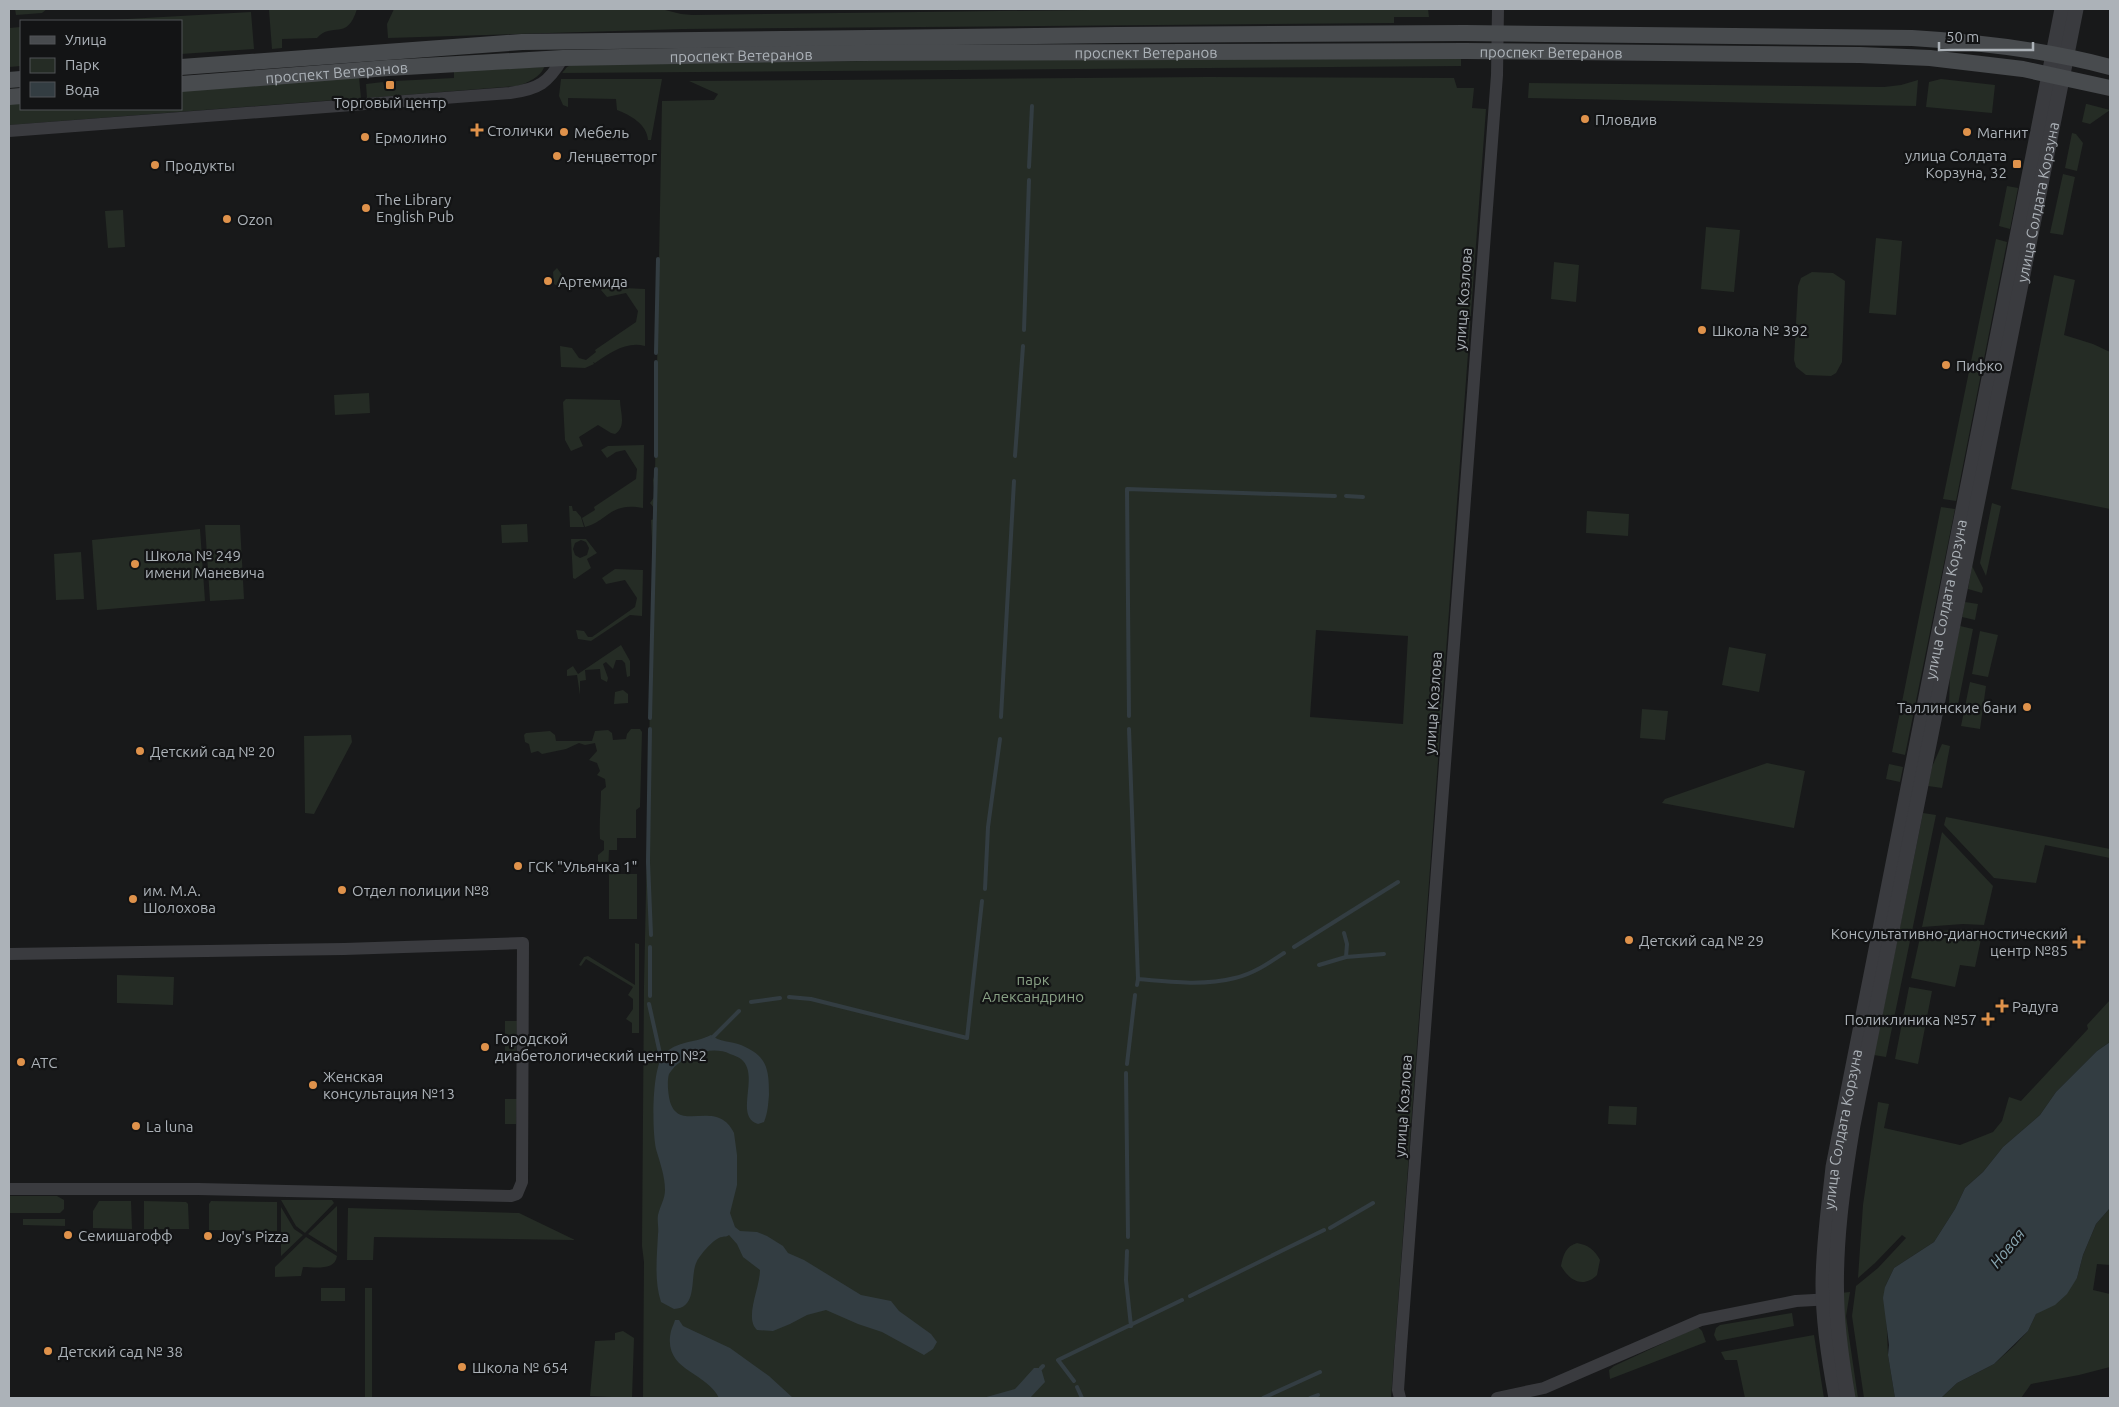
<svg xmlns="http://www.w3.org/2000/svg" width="2119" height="1407" viewBox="0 0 2119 1407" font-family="Ubuntu,sans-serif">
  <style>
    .green { fill: #252c25; fill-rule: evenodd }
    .water { fill: #333d42 }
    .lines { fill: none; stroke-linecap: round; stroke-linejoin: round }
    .stream { stroke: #333d42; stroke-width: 4 }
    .minor { stroke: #3a3b3f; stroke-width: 12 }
    .tertiary { stroke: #3a3b3f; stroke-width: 15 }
    .secondary { stroke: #484b4e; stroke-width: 16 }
    .poi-dot { fill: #df924b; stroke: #131415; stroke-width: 2 }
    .labels { text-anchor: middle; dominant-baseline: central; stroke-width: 4.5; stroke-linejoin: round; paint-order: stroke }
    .street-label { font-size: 15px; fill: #acb2b8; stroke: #131415 }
    .poi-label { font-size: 15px; fill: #acb2b8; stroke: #131415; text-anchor: start }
    .park-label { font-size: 15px; fill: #89a185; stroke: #131415 }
    .water-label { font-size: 16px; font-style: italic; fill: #87a4af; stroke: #131415 }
  </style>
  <rect width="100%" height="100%" fill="#18191a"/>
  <path class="green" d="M 15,9 L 47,9 L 42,13 L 16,15 Z
    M 357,9 C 347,42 332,21 317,38 L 282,39 L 282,48 L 272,49 L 269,10 Z
    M 394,9 L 661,9 L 681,14 L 692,15 L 1166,9 L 1428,9 L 1429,17 L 1394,17 L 1394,23 L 683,29 L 388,38 L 387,24 Z
    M 251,12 L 254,49 L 181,54 L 181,21 L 92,21 Z
    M 21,27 L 21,66 L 9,67 L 9,28 Z
    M 1461,57 L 1461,66 L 562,73 L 567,67 L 575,63 Z
    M 544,67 C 542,76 526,84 517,86 L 367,98 L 366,84 L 383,82 L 384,86 L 395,85 L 395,81 L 454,78 L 454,71 Z
    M 359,77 L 361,98 L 9,125 L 9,104 L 21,103 L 21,109 L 181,109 L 181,91 Z
    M 1207,77 L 1454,78 L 1457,88 L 1474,88 L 1472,108 L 1486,109 L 1391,1398 L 643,1398 L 644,1262 L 642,1246 L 644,986 L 653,560 L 651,520 L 654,519 L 654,508 L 650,503 L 655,496 L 653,480 L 655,473 L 662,101 L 714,100 L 718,94 L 689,81 ZM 1316,630 L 1408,636 L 1403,724 L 1310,717 Z
    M 561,79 L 662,79 L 651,140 L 648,140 C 647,124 630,115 617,110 L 616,99 L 568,98 L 568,107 L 563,105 L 559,96 Z
    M 1941,79 L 1995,85 L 1992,113 L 1926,107 L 1929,82 Z
    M 1918,80 L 1916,106 L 1528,98 L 1529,83 L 1884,87 L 1901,85 Z
    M 2086,104 L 2087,104 L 2110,110 L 2090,124 L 2082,122 Z
    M 2072,133 L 2076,134 L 2083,143 L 2077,171 L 2065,168 Z
    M 2063,174 L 2075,177 L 2063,235 L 2050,233 Z
    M 2007,186 L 2018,188 L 2010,229 L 1999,226 Z
    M 123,210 L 125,247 L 108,248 L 105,211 Z
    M 1706,227 L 1740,230 L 1734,292 L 1701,289 Z
    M 1876,238 L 1902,241 L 1896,315 L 1869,313 Z
    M 1996,239 L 2007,242 L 1956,501 L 1943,499 Z
    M 1554,262 L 1579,265 L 1576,302 L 1551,299 Z
    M 557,268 L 567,282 L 559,287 L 554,284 L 553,272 Z
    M 1812,272 L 1833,273 L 1845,281 L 1842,362 L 1836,373 L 1831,376 L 1806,375 L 1796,367 L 1794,360 L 1798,286 L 1801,278 Z
    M 2054,275 L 2075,280 L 2064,335 L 2093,344 L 2110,352 L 2110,509 L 2011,489 Z
    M 603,287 L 645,289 L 645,346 C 626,341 610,353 595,363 L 593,362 L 594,364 L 585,368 L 561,367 L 560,346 L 572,348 L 579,358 L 586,360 L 596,352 L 595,350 L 636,322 L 638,311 L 626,293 L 607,297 L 601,290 Z
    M 369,393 L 370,413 L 335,415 L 334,395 Z
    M 566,399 L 620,400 C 620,412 627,426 615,434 L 611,433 L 598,425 L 579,437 L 583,446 L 571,451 L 565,440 L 563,402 Z
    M 644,445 L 643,508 C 609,502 610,520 585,527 L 582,518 L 595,510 L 594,507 L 636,479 L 637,469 L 625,450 L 616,452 L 607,458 L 601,450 L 608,446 Z
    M 1992,503 L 2001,506 L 1986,576 L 1980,563 Z
    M 569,506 L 572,506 L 573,511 L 576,511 L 581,517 L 584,527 L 570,527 Z
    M 1941,507 L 1955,509 L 1905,755 L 1892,752 Z
    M 1587,511 L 1629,514 L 1628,536 L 1586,533 Z
    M 527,524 L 528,542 L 502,543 L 501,525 Z
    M 205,525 L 240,525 L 244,599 L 210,601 Z
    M 200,529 L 205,601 L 97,610 L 92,540 Z
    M 571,539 L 586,539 L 597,553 L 587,559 L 591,568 L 575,579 L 573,578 ZM 581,540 L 586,542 L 589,548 L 587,555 L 580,558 L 575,555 L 573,549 L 575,543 Z
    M 81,552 L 84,599 L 56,600 L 54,554 Z
    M 1972,566 L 1983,588 L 1982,593 L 1968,589 Z
    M 615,569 L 643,570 L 642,616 L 630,615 L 591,641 L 578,639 L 576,630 L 584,631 L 588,637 L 592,637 L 635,607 L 637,598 L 625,580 L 606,584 L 602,578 Z
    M 1965,602 L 1978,604 L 1975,620 L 1962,617 Z
    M 1960,626 L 1973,629 L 1957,709 L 1949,707 L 1950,672 Z
    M 1980,631 L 1998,635 L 1988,677 L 1972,674 Z
    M 621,645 L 630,661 L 630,676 L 627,677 L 625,663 L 622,660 L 616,660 L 613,669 L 606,662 L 603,664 L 608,678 L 607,682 L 601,679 L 600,669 L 585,670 L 586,680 L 580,681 L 580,695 L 577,675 L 567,676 L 567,670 L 573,666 L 578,674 Z
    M 1729,647 L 1766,654 L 1759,692 L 1722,685 Z
    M 1970,682 L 1986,686 L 1980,729 L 1961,726 Z
    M 623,690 L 628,694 L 628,703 L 614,704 L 615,692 Z
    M 1642,709 L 1668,711 L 1665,740 L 1640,738 Z
    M 631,729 L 640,729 L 642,732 L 640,807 L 636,810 L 636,838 L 617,838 L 617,850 L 609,850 L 608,872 L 607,872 L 607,870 L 598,861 L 598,855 L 604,850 L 604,841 L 600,839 C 599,822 601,807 601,791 L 606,787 L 605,779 L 597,775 L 600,771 L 597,763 L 589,760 L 597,751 L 595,743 L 585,745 L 579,743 L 566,749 L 542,754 L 538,751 L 531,753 L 529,744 L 525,742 L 524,735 L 526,733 L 550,731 L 555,735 L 556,741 L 592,741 L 595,731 L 608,730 L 612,733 L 613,740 L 626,739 L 627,734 Z
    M 351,735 L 352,742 L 314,814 L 305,813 L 304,736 Z
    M 1942,744 L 1950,746 L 1942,788 L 1928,786 L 1932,767 Z
    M 1767,763 L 1805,771 L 1794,828 L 1662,803 L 1665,799 Z
    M 1889,764 L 1903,767 L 1900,782 L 1886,779 Z
    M 1923,813 L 1936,815 L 1886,1057 L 1874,1055 Z
    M 1946,817 L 2110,849 L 2110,858 L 2045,845 L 2036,883 L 1994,878 L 1944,825 Z
    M 1942,832 L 1993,886 L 1984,925 L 1963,924 L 1922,927 Z
    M 609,874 L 637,874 L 637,919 L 609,919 Z
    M 1963,929 L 1983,930 L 1975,967 L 1960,965 L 1955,987 L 1911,978 L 1921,933 Z
    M 635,943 L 639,944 L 639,1033 L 632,1033 L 632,1023 L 626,1019 L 633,1009 L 633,999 L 628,995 L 633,987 L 586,959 L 581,966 L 579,965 L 584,957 L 588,956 L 635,985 Z
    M 117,975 L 174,977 L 173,1005 L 117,1003 Z
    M 1909,987 L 1932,991 L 1918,1064 L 1895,1059 Z
    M 2110,1000 L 2110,1042 L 2097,1051 L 2056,1092 L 2040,1115 L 2003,1147 L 1983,1172 L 1965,1188 L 1955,1209 L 1934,1242 L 1894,1268 L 1885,1287 L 1888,1355 L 1895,1398 L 1864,1398 L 1852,1316 L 1856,1286 L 1878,1268 L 1906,1238 L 1902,1235 L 1875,1263 L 1858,1278 L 1863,1205 L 1878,1102 L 1889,1104 L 1884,1128 L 1960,1145 L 1993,1132 L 2002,1121 L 2009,1097 L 2021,1101 L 2088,1029 L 2087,1025 Z
    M 505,1021 L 517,1021 L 516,1051 L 505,1051 Z
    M 505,1099 L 517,1099 L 516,1124 L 505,1124 Z
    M 1609,1106 L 1637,1107 L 1636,1125 L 1608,1124 Z
    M 9,1196 L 57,1196 L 64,1200 L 64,1209 L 60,1213 L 9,1213 Z
    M 281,1200 L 332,1200 L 334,1203 L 305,1233 L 296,1226 Z
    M 99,1201 L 131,1201 L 132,1229 L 93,1228 L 93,1211 Z
    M 144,1201 L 186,1202 L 188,1204 L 189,1229 L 144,1229 Z
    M 211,1201 L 277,1202 L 277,1231 L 209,1230 L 209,1204 Z
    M 337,1206 L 337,1252 L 308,1234 Z
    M 281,1207 L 294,1229 L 303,1235 L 281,1256 Z
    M 348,1208 L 519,1213 L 575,1240 L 374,1237 L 373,1260 L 347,1260 Z
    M 2110,1208 L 2110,1265 L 2097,1264 L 2093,1290 L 2110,1294 L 2110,1367 L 2079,1375 L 2031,1384 L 2021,1398 L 1941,1398 L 1957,1383 L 1994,1364 L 2015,1345 L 2028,1331 L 2036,1314 L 2077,1278 L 2083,1255 L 2096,1224 Z
    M 23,1219 L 65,1219 L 65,1226 L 23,1225 Z
    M 306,1237 L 337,1256 C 335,1271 315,1267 303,1267 L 301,1276 L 275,1277 L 275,1267 Z
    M 1577,1243 C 1588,1245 1595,1250 1600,1260 L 1597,1275 C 1583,1289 1569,1280 1561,1266 C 1563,1255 1566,1246 1577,1243 Z
    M 321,1288 L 345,1288 L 345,1301 L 321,1301 Z
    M 365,1288 L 372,1288 L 372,1398 L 365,1398 Z
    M 1850,1292 L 1846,1316 L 1858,1398 L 1852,1398 L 1840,1293 Z
    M 1792,1313 L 1794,1326 L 1717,1341 L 1714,1335 L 1716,1328 L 1720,1325 Z
    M 1698,1327 L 1702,1331 L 1706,1342 L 1610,1379 L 1609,1370 L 1614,1366 Z
    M 623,1331 L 634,1338 L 632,1398 L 590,1396 L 595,1341 L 615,1340 L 615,1333 Z
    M 1814,1335 L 1824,1398 L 1745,1398 L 1737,1360 L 1725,1360 L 1721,1352 Z"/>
  <path class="water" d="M 711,1035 C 719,1042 731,1041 741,1045 C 767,1056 769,1068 769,1095 C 768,1105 768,1112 764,1122 L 758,1124 C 733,1116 761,1075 741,1059 C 738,1057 734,1055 730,1054 C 720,1049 707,1050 696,1054 C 685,1058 676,1063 669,1074 C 667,1081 668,1090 669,1097 C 676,1137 716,1096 734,1133 L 737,1155 L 737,1185 L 730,1213 L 735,1227 L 740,1231 L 757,1232 L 767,1236 L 783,1246 L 788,1253 L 804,1260 L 861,1295 L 891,1301 L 899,1311 L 931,1334 L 937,1342 L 933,1349 L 924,1355 L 882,1332 L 858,1324 L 826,1310 L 807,1315 L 790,1324 L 773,1331 L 757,1330 C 744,1318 760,1288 760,1270 L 743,1257 L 737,1244 L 729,1235 C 727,1237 725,1236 722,1237 C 714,1238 701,1254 697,1261 C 689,1276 699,1308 674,1309 L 661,1302 C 654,1281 657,1256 658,1234 C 659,1228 657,1222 658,1215 C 660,1206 665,1199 665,1190 C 665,1176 660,1163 656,1149 C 652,1130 652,1076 661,1059 C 672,1040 694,1044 711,1035 Z
    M 2110,1042 L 2110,1208 L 2096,1224 L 2083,1255 L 2077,1278 L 2067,1294 L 2055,1305 L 2036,1314 L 2028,1331 L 1994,1364 L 1957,1383 L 1941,1398 L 1895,1398 L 1888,1355 L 1889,1345 L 1883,1298 L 1885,1287 L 1894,1268 L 1934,1242 L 1955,1209 L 1965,1188 L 1983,1172 L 2003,1147 L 2040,1115 L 2056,1092 L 2097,1051 Z
    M 675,1320 L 679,1320 L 683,1326 L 730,1348 L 769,1376 L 793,1398 L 719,1398 C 706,1371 662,1371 671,1331 C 672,1327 674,1324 675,1320 Z
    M 1034,1368 L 1041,1368 L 1045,1382 L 1030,1398 L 983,1398 L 1015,1389 Z"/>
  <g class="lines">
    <path class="stream" d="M 1029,167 L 1032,106
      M 1024,330 L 1029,180
      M 656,353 L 658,259
      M 656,362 L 656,456
      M 1015,456 L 1023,346
      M 1346,496 L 1363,497
      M 1129,716 L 1127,489 L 1335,496
      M 1001,717 L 1014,481
      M 650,718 L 656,469
      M 650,729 L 648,862 L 651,935
      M 1129,729 L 1138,979 L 1137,985
      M 985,889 L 988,827 L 1000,739
      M 1344,933 L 1347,944 L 1346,957 L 1384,954
      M 1294,947 L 1398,882
      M 1319,965 L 1346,957
      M 1138,979 C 1170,982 1204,986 1235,978 C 1253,974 1269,963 1284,953
      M 650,996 L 650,947
      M 789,997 L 811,999 L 967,1038 L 982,901
      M 751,1002 L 780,998
      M 649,1004 L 661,1058
      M 713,1037 L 739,1011
      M 1127,1064 L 1135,995
      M 1126,1073 L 1128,1237
      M 1330,1228 L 1373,1203
      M 1127,1251 L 1126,1280 L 1131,1326
      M 1190,1296 L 1324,1230
      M 1041,1368 L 1043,1366
      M 1074,1381 L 1058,1360 L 1182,1300
      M 1077,1387 L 1082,1398
      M 1263,1398 L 1320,1372
      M 1310,1398 L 1318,1395"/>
    <path class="minor" d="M 9,131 L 510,93 C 539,89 548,83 563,58
      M 9,954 L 344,949 L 523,943 L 522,1182 L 517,1194 L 511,1196 L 198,1189 L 9,1189
      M 1400,1398 L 1398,1390 L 1401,1346 L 1497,75 L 1498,9
      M 1497,1398 L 1544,1388 L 1701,1320 L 1796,1301 L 1832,1299"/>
    <g class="tertiary">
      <path id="s1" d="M 1836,1398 C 1829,1361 1823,1323 1823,1285 C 1823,1245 1829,1206 1833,1167 L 2062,9"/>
      <path id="s2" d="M 1848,1398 C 1843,1368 1838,1338 1837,1307 C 1834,1246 1843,1184 1853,1125 L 2076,9"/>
    </g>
    <g class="secondary">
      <path d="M 181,67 L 522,42 L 1117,35 L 1465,33 L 1912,38 C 1979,42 2046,50 2110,67"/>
      <path d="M 9,80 L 21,79"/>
      <path id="s3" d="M 181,84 L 388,68 L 563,58 L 857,53 L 1465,51 L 1860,55 L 1930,58 L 2023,69 L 2110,88"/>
      <path d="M 9,97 L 21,96"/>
    </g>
  </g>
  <g class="poi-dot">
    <rect x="385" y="80" width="10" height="10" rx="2.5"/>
    <circle cx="1585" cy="119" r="5"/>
    <path d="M474.5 122.5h5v5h5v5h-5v5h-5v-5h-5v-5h5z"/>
    <circle cx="564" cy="132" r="5"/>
    <circle cx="1967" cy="132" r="5"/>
    <circle cx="365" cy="137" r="5"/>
    <circle cx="557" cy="156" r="5"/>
    <rect x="2012" y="159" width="10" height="10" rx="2.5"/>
    <circle cx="155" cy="165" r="5"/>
    <circle cx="366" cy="208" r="5"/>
    <circle cx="227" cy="219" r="5"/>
    <circle cx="548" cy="281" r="5"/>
    <circle cx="1702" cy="330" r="5"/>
    <circle cx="1946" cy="365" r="5"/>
    <circle cx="135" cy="564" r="5"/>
    <circle cx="2027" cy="707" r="5"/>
    <circle cx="140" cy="751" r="5"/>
    <circle cx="518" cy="866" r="5"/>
    <circle cx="342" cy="890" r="5"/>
    <circle cx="133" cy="899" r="5"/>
    <circle cx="1629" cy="940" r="5"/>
    <path d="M2076.5 934.5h5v5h5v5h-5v5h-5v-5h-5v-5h5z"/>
    <path d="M1999.5 998.5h5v5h5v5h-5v5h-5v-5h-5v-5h5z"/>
    <path d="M1985.5 1011.5h5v5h5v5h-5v5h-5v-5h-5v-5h5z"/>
    <circle cx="485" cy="1047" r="5"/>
    <circle cx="21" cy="1062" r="5"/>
    <circle cx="313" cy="1085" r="5"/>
    <circle cx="136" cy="1126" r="5"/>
    <circle cx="68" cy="1235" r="5"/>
    <circle cx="208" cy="1236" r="5"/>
    <circle cx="48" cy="1351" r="5"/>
    <circle cx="462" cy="1367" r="5"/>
  </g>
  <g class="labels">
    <g class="street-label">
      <text stroke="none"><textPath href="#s3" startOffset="1371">проспект Ветеранов</textPath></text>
      <text stroke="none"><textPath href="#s3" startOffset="966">проспект Ветеранов</textPath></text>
      <text stroke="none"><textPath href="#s3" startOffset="561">проспект Ветеранов</textPath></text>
      <text stroke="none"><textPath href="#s3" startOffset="156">проспект Ветеранов</textPath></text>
      <text stroke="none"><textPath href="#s2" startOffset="1216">улица Солдата Корзуна</textPath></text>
      <text transform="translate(1463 299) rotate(-86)">улица Козлова</text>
      <text stroke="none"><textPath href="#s1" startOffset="811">улица Солдата Корзуна</textPath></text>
      <text transform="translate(1433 703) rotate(-86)">улица Козлова</text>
      <text transform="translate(1403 1106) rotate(-86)">улица Козлова</text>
      <text stroke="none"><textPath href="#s1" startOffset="271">улица Солдата Корзуна</textPath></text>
    </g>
    <g class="poi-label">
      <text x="390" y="102" text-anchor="middle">Торговый центр</text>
      <text x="1595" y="119">Пловдив</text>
      <text x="487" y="130">Столички</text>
      <text x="574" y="132">Мебель</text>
      <text x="1977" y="132">Магнит</text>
      <text x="375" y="137">Ермолино</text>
      <text x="2007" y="155" text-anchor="end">улица Солдата<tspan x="2007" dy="17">Корзуна, 32</tspan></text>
      <text x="567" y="156">Ленцветторг</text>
      <text x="165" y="165">Продукты</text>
      <text x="376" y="199">The Library<tspan x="376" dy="17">English Pub</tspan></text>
      <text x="237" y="219">Ozon</text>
      <text x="558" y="281">Артемида</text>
      <text x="1712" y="330">Школа № 392</text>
      <text x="1956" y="365">Пифко</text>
      <text x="145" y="555">Школа № 249<tspan x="145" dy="17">имени Маневича</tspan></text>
      <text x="2017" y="707" text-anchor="end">Таллинские бани</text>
      <text x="150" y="751">Детский сад № 20</text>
      <text x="528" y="866">ГСК "Ульянка 1"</text>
      <text x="143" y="890">им. М.А.<tspan x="143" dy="17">Шолохова</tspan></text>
      <text x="352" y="890">Отдел полиции №8</text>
      <text x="2068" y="933" text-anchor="end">Консультативно-диагностический<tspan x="2068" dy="17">центр №85</tspan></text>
      <text x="1639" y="940">Детский сад № 29</text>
      <text x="2012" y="1006">Радуга</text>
      <text x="1977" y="1019" text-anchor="end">Поликлиника №57</text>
      <text x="495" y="1038">Городской<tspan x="495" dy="17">диабетологический центр №2</tspan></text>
      <text x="31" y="1062">АТС</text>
      <text x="323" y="1076">Женская<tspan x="323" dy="17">консультация №13</tspan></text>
      <text x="146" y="1126">La luna</text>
      <text x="78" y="1235">Семишагофф</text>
      <text x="218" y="1236">Joy's Pizza</text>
      <text x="58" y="1351">Детский сад № 38</text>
      <text x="472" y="1367">Школа № 654</text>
    </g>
    <g class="park-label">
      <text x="1033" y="979">парк<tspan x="1033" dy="17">Александрино</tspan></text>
    </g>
    <g class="water-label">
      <text transform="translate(2007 1248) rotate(-51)">Новая</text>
    </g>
  </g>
  <rect width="2119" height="1407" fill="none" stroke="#acb2b8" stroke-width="20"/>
  <rect x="20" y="20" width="162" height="90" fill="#131415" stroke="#505356"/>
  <rect x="30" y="36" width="25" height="8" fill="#484b4e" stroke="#505356"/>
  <text x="65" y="45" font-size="15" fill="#acb2b8">Улица</text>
  <rect x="30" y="58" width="25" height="15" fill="#252c25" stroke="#505356"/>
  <text x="65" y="70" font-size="15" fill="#acb2b8">Парк</text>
  <rect x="30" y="82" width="25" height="15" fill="#333d42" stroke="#505356"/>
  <text x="65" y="95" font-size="15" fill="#acb2b8">Вода</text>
  <path d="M1939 42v8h94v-8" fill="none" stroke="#acb2b8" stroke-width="2.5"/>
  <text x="1946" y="42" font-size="15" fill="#acb2b8" stroke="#131415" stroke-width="4" paint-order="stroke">50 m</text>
</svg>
